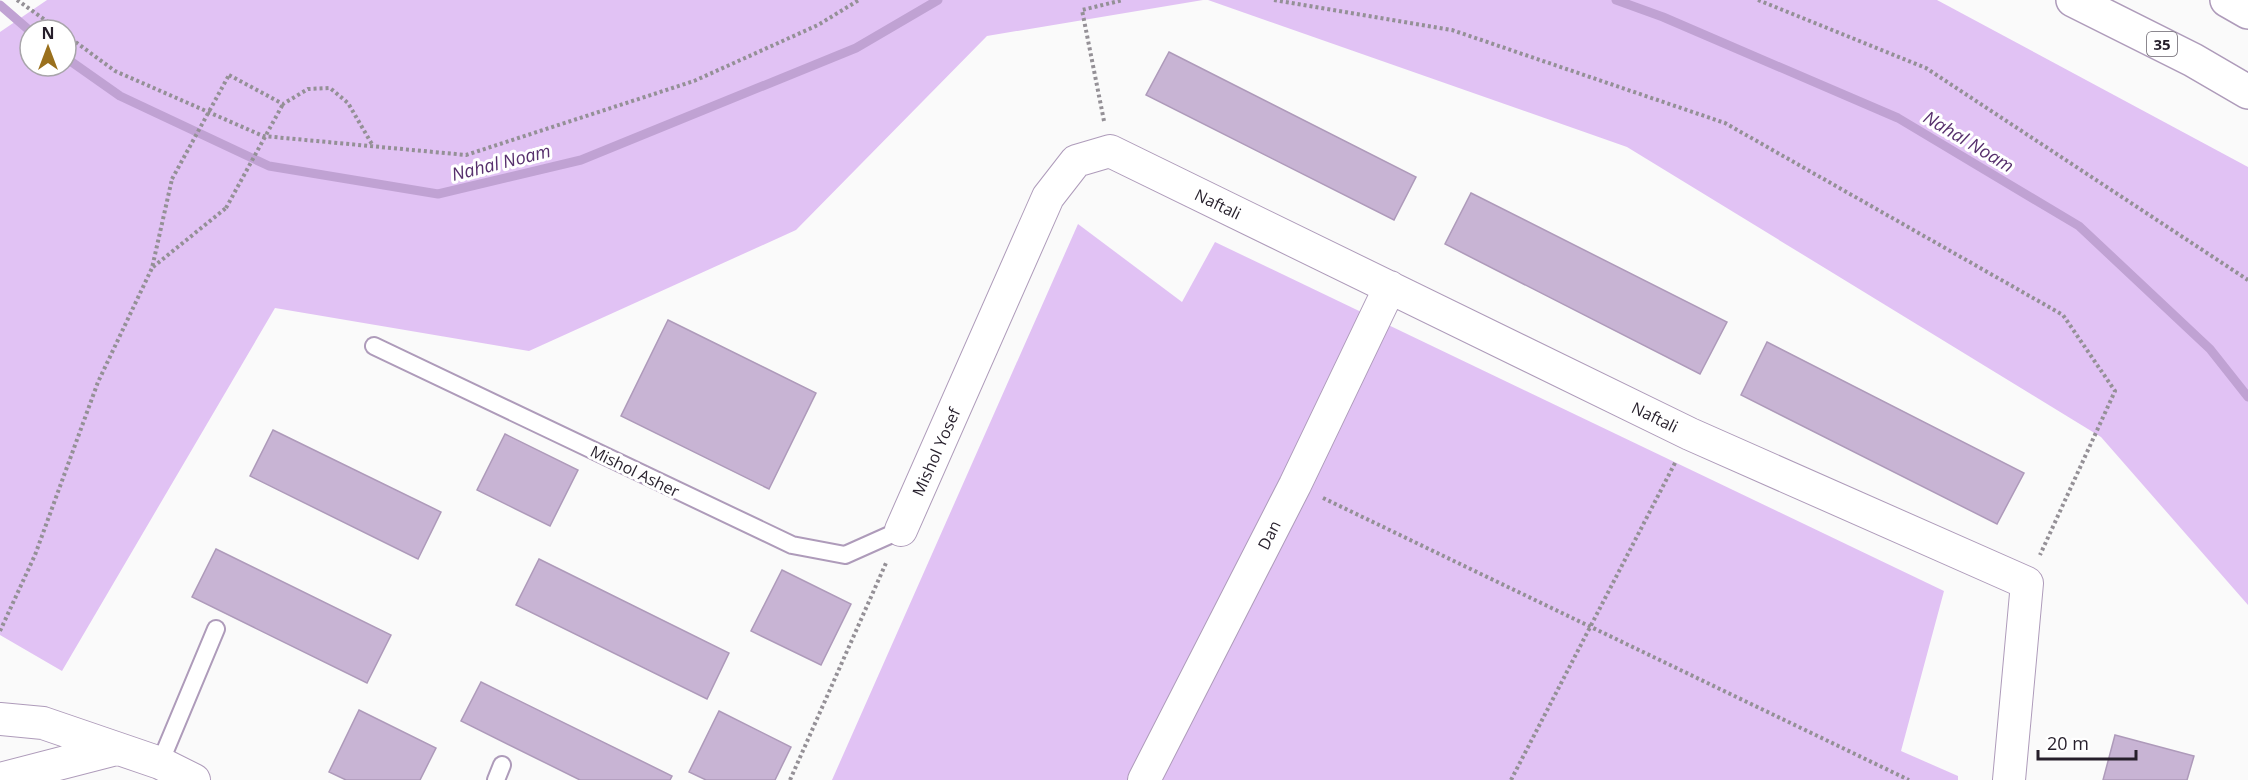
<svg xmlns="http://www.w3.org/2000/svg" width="2248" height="780" viewBox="0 0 2248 780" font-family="'Open Sans',sans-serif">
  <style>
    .green { fill: #e1c2f4; fill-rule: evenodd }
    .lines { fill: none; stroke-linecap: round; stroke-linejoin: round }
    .stream { stroke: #c0a2d3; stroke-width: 9 }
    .building { fill: #c8b4d4; stroke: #ae9aba; stroke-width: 1.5 }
    .service-casing { stroke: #ae9bba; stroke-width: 20 }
    .minor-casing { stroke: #ae9bba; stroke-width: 34 }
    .trunk-casing { stroke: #ae9bba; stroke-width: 36 }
    .path { stroke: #949096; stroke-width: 4; stroke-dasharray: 3 3; stroke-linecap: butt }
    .service { stroke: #fff; stroke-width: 16 }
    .minor { stroke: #fff; stroke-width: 32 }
    .trunk { stroke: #fff; stroke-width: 33 }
    .path-bridge { stroke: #949096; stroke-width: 4; stroke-dasharray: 3 3; stroke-linecap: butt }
    .labels { text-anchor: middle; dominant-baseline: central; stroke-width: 6; stroke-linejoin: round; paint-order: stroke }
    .shield { fill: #fff; stroke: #67626b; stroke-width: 1.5 }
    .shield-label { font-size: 15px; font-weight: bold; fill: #261f2b }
    .street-label { font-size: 16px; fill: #261f2b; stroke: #fff }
    .water-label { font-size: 18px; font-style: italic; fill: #57306d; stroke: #fff }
  </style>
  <rect width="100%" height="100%" fill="#fafafa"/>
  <path class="green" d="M 47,0 L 1203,0 L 987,36 L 796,230 L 529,351 L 275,308 L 62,671 L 0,635 L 0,32 ZM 30,30 L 66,30 L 66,66 L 30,66 Z
    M 1208,0 L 1937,0 L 2248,167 L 2248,605 L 2101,437 L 1627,147 Z
    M 1078,224 L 1182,302 L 1215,242 L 1944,591 L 1901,751 L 1958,776 L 1958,780 L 832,780 Z"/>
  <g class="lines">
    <path class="stream" d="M 1616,0 L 1663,17 L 1898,118 L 2079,226 L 2210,349 L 2248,397
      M 0,5 L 30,31
      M 66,58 L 120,96 L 269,166 L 438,194 L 581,160 L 856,48 L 938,0"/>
  </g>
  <path class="building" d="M 1169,52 L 1416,177 L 1394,220 L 1146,95 Z
    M 1471,193 L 1727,322 L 1700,374 L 1445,244 Z
    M 668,320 L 816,393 L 769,489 L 621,416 Z
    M 1767,342 L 2024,473 L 1997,524 L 1741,395 Z
    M 273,430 L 441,512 L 418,559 L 250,476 Z
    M 505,434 L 578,470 L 550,526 L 477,490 Z
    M 216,549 L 391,635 L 367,683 L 192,597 Z
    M 539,559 L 729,653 L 707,699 L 516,605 Z
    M 782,570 L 851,604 L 821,665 L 751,631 Z
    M 481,682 L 672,776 L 670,780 L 580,780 L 461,721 Z
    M 359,710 L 436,748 L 420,780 L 346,780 L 329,772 Z
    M 719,711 L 791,747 L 775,780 L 706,780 L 689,772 Z
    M 2115,735 L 2194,756 L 2187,780 L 2103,780 Z"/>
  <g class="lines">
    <defs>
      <path id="service" d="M 374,346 L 792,545 L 845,555 L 901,530
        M 160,763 L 216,629
        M 496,780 L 502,765"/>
      <path id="minor" d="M 901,530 L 1048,197 L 1076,161 L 1110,151 L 1690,434 L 2027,583 L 2009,780
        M 0,719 L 43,723 L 160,763 L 194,780
        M 0,779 L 116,749
        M 1144,780 L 1295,485 L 1390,287"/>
      <path id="trunk" d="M 2073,0 L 2193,60 L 2248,92
        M 2227,0 L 2248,12"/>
    </defs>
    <use href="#service" class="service-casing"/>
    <use href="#minor" class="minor-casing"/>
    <use href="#trunk" class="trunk-casing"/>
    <path class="path" d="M 17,0 L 59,30
      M 1274,0 L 1452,30 L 1725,123 L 2063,315 L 2115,391 L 2040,555
      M 1758,0 L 1926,68 L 2248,280
      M 66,35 L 115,71 L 263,136 L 466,155 L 694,81 L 818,25 L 859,0
      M 229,75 L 283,104 L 308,89 L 330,88 L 348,103 L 373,146
      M 1104,121 L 1082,10 L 1123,0
      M 153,267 L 226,208
      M 1323,498 L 1909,780
      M 0,631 L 35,555 L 98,382 L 152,268 L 172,179
      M 790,780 L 886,563
      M 1511,780 L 1676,461"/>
    <use href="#service" class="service"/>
    <use href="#minor" class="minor"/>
    <use href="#trunk" class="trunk"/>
    <path class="path-bridge" d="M 172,179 L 229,75
      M 226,208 L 283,104"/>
  </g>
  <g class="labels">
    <rect class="shield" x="2147" y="32" width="30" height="24" rx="4.5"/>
    <g class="shield-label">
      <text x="2162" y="44">35</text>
    </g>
    <g class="street-label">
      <text transform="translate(1218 204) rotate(26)">Naftali</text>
      <text transform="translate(1655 417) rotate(26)">Naftali</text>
      <text transform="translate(936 452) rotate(-66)">Mishol Yosef</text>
      <text transform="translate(635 471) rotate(26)">Mishol Asher</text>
      <text transform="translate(1269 535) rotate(-63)">Dan</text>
    </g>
    <g class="water-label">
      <text transform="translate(1969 141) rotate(31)">Nahal Noam</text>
      <text transform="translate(501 162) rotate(-14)">Nahal Noam</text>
    </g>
  </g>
  <g transform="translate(48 48)"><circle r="28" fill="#ffffff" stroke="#a8a5aa" stroke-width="1.5"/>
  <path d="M0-4.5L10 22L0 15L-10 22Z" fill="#9a701d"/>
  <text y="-9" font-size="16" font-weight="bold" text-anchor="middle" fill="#261f2b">N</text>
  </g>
  <path d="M2038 750v9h98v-9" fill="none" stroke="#261f2b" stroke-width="3"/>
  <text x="2047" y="750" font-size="18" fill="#261f2b" stroke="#ffffff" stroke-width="4.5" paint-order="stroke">20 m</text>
</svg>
